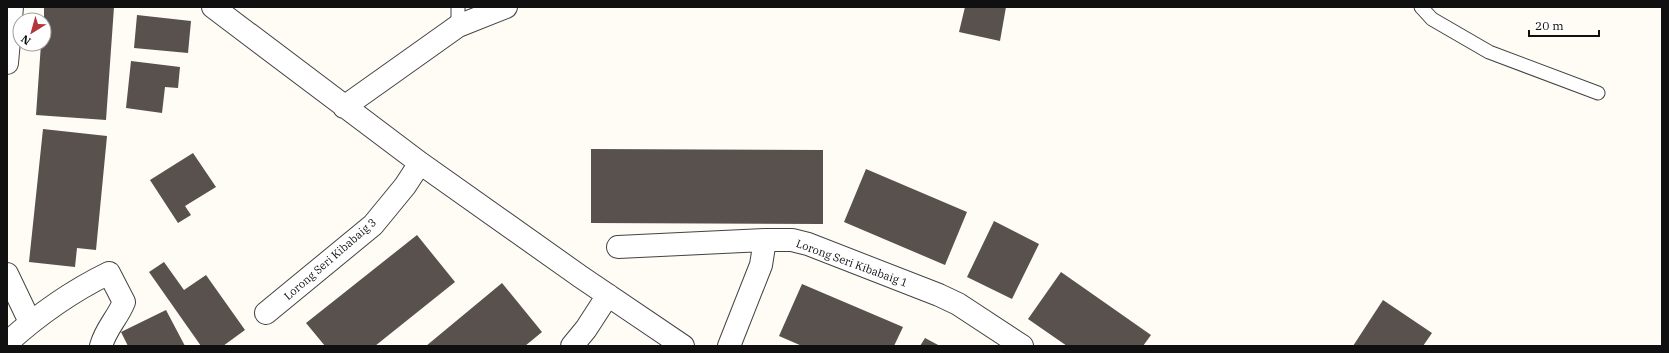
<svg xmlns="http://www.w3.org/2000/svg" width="1669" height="353" viewBox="0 0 1669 353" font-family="'IBM Plex Serif',serif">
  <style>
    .building { fill: #58514e }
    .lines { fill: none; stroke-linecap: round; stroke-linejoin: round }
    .service-casing { stroke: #434343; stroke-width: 15 }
    .minor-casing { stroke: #434343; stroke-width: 24 }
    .service { stroke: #fff; stroke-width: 13 }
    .minor { stroke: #fff; stroke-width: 22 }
    .labels { text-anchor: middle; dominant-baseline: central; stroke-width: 4; stroke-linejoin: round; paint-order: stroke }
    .street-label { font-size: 11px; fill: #101010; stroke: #fff }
  </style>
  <rect width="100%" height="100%" fill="#fefcf5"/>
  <path class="building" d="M 44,7 L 114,7 L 106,120 L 36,115 L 41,44 L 44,44 Z
    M 965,7 L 1006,7 L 1000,41 L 959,32 Z
    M 137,15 L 191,21 L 188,53 L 134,48 Z
    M 131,61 L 180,67 L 178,88 L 165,87 L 162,113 L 126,108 Z
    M 43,129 L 107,136 L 96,250 L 77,248 L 75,267 L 29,262 Z
    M 591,149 L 823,150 L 823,224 L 591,223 Z
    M 193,153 L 216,187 L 185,206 L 191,215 L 178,223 L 150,180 Z
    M 866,169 L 967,212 L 945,265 L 844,222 Z
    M 994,221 L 1039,244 L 1012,299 L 967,277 Z
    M 417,235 L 455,282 L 375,346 L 325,346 L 306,323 Z
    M 164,262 L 184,290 L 206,275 L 245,330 L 223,346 L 201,346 L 149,272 Z
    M 1061,272 L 1151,335 L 1143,346 L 1067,346 L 1028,319 Z
    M 502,283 L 542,332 L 525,346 L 426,346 Z
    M 802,284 L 903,327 L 894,346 L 802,346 L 779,336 Z
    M 1383,300 L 1432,333 L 1423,346 L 1353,346 Z
    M 166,310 L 185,346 L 128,346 L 121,332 Z
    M 925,338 L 940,346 L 920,346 Z"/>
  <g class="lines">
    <defs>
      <path id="service" d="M 1421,7 L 1432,19 L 1489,52 L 1598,93
        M 458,26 L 458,7"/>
      <path id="minor" d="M 213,7 L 420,163 L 581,277 L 683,346
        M 7,63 L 12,7
        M 344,107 L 458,26 L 506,7
        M 618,247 L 765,240 L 792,240 L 808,244 L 939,295 L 958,304 L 1022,346
        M 7,274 L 30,322
        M 266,313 L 373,225 L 405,186 L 420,163
        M 7,343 C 39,314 70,292 109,273 L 124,302 C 117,319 106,328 101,346
        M 572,346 L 586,329 L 608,295
        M 729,346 L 761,265 L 765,240"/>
    </defs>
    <use href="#service" class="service-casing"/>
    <use href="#minor" class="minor-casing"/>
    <use href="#service" class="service"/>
    <use href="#minor" class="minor"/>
  </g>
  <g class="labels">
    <g class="street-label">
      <text transform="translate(330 259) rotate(-41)">Lorong Seri Kibabaig 3</text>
      <text transform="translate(852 263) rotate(20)">Lorong Seri Kibabaig 1</text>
    </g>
  </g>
  <rect width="1669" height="353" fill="none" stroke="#101010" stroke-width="16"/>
  <g transform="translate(32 32) rotate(217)"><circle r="19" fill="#ffffff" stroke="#9f9f9f"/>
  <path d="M0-3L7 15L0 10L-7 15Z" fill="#b3353d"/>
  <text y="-6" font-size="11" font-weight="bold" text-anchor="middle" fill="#101010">N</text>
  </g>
  <path d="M1529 30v6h70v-6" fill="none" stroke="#101010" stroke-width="2"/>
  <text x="1535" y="30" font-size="12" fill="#101010" stroke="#ffffff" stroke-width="3" paint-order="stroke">20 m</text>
</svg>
